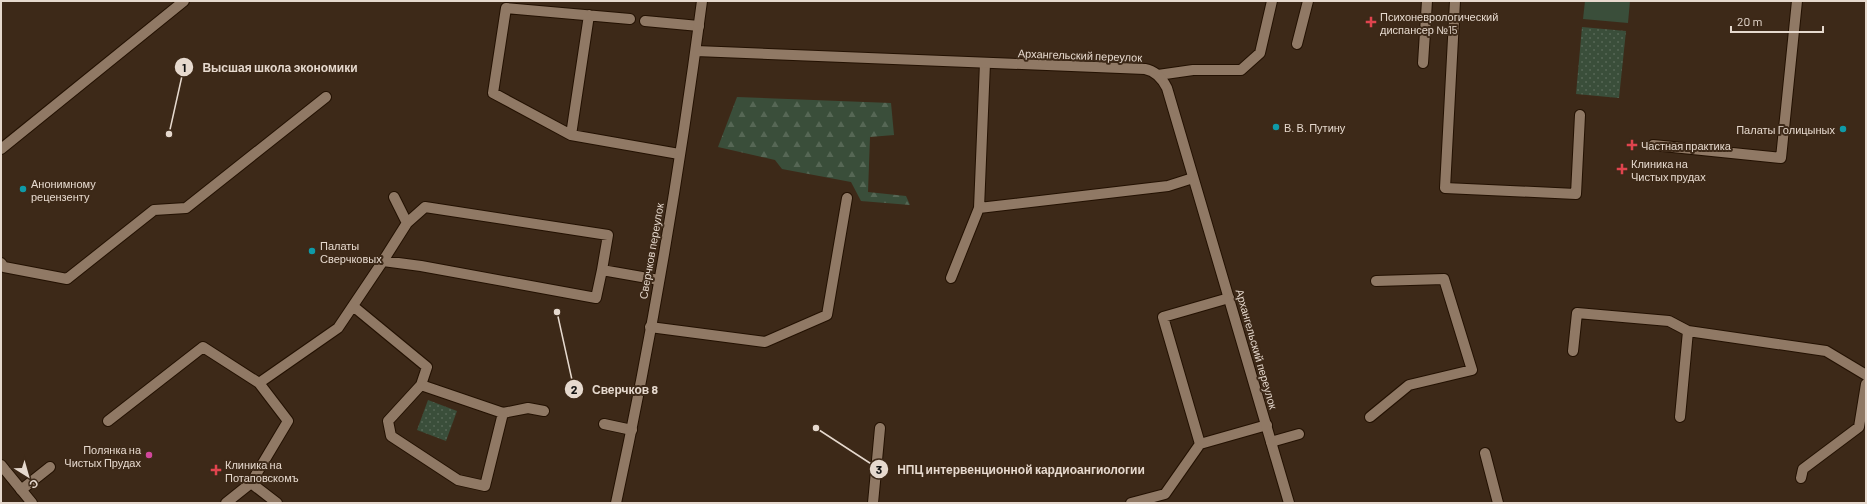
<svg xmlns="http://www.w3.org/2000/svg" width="1867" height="504" viewBox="0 0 1867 504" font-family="Barlow,sans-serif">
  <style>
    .green { fill: url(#green-dots) }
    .forest { fill: url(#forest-firs) }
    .pitch { fill: #3a4e3a }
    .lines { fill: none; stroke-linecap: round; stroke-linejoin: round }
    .lane-casing { stroke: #231102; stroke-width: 12 }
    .street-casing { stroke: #231102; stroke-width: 12 }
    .lane { stroke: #907965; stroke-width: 10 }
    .street { stroke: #907965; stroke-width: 10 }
    .health-dot { fill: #e0444e; stroke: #3d2918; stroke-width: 1.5 }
    .culture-dot { fill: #0f9aa8; stroke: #3d2918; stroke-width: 1.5 }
    .hotel-dot { fill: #d1479c; stroke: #3d2918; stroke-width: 1.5 }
    .labels { text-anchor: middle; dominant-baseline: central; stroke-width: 4; stroke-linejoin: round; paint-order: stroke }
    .poi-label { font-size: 11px; fill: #e6d9ce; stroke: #3d2918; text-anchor: start }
    .street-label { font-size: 11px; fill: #e6d9ce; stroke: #3d2918 }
    .leader { fill: none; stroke: #e6d9ce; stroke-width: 1.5 }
    .callout-dot { fill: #e6d9ce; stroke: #3d2918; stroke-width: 1.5 }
    .mark-label { font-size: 12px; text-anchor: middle; font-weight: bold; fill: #111 }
    .callout-label { font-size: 12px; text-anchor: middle; font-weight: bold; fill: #e6d9ce; stroke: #3d2918; stroke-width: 4; stroke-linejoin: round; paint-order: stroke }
  </style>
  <defs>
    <pattern id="green-dots" width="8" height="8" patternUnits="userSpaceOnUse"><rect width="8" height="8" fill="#3a4e3a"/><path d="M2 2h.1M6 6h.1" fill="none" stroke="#566755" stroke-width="1.8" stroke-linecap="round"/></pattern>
    <pattern id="forest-firs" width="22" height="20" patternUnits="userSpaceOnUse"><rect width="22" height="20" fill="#3a4e3a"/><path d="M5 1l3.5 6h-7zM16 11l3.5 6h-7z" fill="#566755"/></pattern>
  </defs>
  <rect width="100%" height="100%" fill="#3d2918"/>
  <path class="green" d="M 1582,27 L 1626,31 L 1619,98 L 1576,94 Z
    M 428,400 L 457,411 L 446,441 L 417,430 Z"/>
  <path class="forest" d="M 737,97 L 891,103 L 894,135 L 870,137 L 868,192 L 906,196 L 910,205 L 861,201 L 851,182 L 782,169 L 775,160 L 718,147 Z"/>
  <path class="pitch" d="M 1585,1 L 1630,1 L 1628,23 L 1583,19 Z"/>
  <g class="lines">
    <defs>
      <path id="lane" d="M 1455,1 L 1445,188 L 1576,194 L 1580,115
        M 589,15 L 571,135 L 679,154
        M 645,21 L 699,26
        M 1297,44 L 1308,1
        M 1423,63 L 1427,1
        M 1158,75 L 1193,70 L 1241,70 L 1260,53 L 1272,1
        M 571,135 L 493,93 L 506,8 L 630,19
        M 1653,145 L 1781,158 L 1797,1
        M 1,149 L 184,1
        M 979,208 L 1168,186 L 1193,178
        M 407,223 L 425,207 L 608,235 L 602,270
        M 383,261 L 407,223 L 394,197
        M 1,263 L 4,267 L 67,279 L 154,210 L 186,208 L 326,97
        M 951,278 L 979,208 L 985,63
        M 353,306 L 427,367 L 421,385 L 388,421 L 391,436 L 458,480 L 485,486 L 503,413
        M 650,327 L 765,342 L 827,315 L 847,198
        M 1573,351 L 1577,313 L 1669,321 L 1688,331 L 1826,351 L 1866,375
        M 421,385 L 503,413 L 528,408 L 544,411
        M 1370,417 L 1409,385 L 1472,370 L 1444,279 L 1376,281
        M 1680,417 L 1688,331
        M 108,421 L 203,347 L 259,383
        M 604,424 L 632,430
        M 1271,442 L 1299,434
        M 1200,444 L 1163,317 L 1229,298
        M 1485,453 L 1498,503
        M 1801,478 L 1803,469 L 1859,427 L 1866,384
        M 251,483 L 277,503
        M 21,490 L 50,467
        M 226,503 L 251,483 L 288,421 L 259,383 L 338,328 L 383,261 L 421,266 L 596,298 L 602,270 L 659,280
        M 873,503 L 880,428
        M 1131,503 L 1165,494 L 1200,444 L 1267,425"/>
      <path id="street" d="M 696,51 L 1145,69 C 1156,71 1162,78 1167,88 L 1289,503
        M 1,465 L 32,503
        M 616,503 C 652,337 680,169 702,1"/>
    </defs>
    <use href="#lane" class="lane-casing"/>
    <use href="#street" class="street-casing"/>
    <use href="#lane" class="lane"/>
    <use href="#street" class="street"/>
  </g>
  <g class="health-dot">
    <path d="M1369 16h4v4h4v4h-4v4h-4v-4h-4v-4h4z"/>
    <path d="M1630 139h4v4h4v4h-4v4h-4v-4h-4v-4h4z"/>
    <path d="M1620 163h4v4h4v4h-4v4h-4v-4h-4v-4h4z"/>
    <path d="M214 464h4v4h4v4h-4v4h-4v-4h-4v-4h4z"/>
  </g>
  <g class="culture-dot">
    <circle cx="1276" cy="127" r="4"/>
    <circle cx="1843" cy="129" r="4"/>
    <circle cx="23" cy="189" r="4"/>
    <circle cx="312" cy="251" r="4"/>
  </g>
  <circle class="hotel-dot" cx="149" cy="455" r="4"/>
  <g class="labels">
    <g class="poi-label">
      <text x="1380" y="16">Психоневрологический<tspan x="1380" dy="13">диспансер №15</tspan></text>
      <text x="1284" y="127">В. В. Путину</text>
      <text x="1835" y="129" text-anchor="end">Палаты Голицыных</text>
      <text x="1641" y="145">Частная практика</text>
      <text x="1631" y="163">Клиника на<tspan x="1631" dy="13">Чистых прудах</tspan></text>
      <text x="31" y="183">Анонимному<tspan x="31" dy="13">рецензенту</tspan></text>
      <text x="320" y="245">Палаты<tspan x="320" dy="13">Сверчковых</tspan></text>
      <text x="141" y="449" text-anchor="end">Полянка на<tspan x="141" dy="13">Чистых Прудах</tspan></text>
      <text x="225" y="464">Клиника на<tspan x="225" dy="13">Потаповскомъ</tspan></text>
    </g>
    <g class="street-label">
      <text transform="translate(1080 55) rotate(2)">Архангельский переулок</text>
      <text transform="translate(651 251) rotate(-80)">Сверчков переулок</text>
      <text transform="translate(1257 349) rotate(74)">Архангельский переулок</text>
    </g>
  </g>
  <path class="leader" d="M169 134L184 67M557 312L574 389M816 428L879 469"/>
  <g class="callout-dot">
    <circle cx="169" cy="134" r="4"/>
    <circle cx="557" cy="312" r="4"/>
    <circle cx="816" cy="428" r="4"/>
    <circle cx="184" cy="67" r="10"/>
    <circle cx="574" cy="389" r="10"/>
    <circle cx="879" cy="469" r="10"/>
  </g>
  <g class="mark-label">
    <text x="184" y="72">1</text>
    <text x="574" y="394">2</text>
    <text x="879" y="474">3</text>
  </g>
  <g class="callout-label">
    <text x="280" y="72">Высшая школа экономики</text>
    <text x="625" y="394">Сверчков 8</text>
    <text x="1021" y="474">НПЦ интервенционной кардиоангиологии</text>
  </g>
  <rect width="1867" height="504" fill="none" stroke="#e6d9ce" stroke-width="4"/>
  <g transform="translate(28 476) rotate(143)" stroke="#3d2918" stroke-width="3" paint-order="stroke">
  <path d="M0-3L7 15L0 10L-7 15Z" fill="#e6d9ce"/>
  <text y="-6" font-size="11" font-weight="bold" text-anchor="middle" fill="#e6d9ce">С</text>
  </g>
  <path d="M1731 26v6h92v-6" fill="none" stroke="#e6d9ce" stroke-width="2"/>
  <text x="1737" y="26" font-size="12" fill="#e6d9ce" stroke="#3d2918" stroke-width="3" paint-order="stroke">20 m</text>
</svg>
